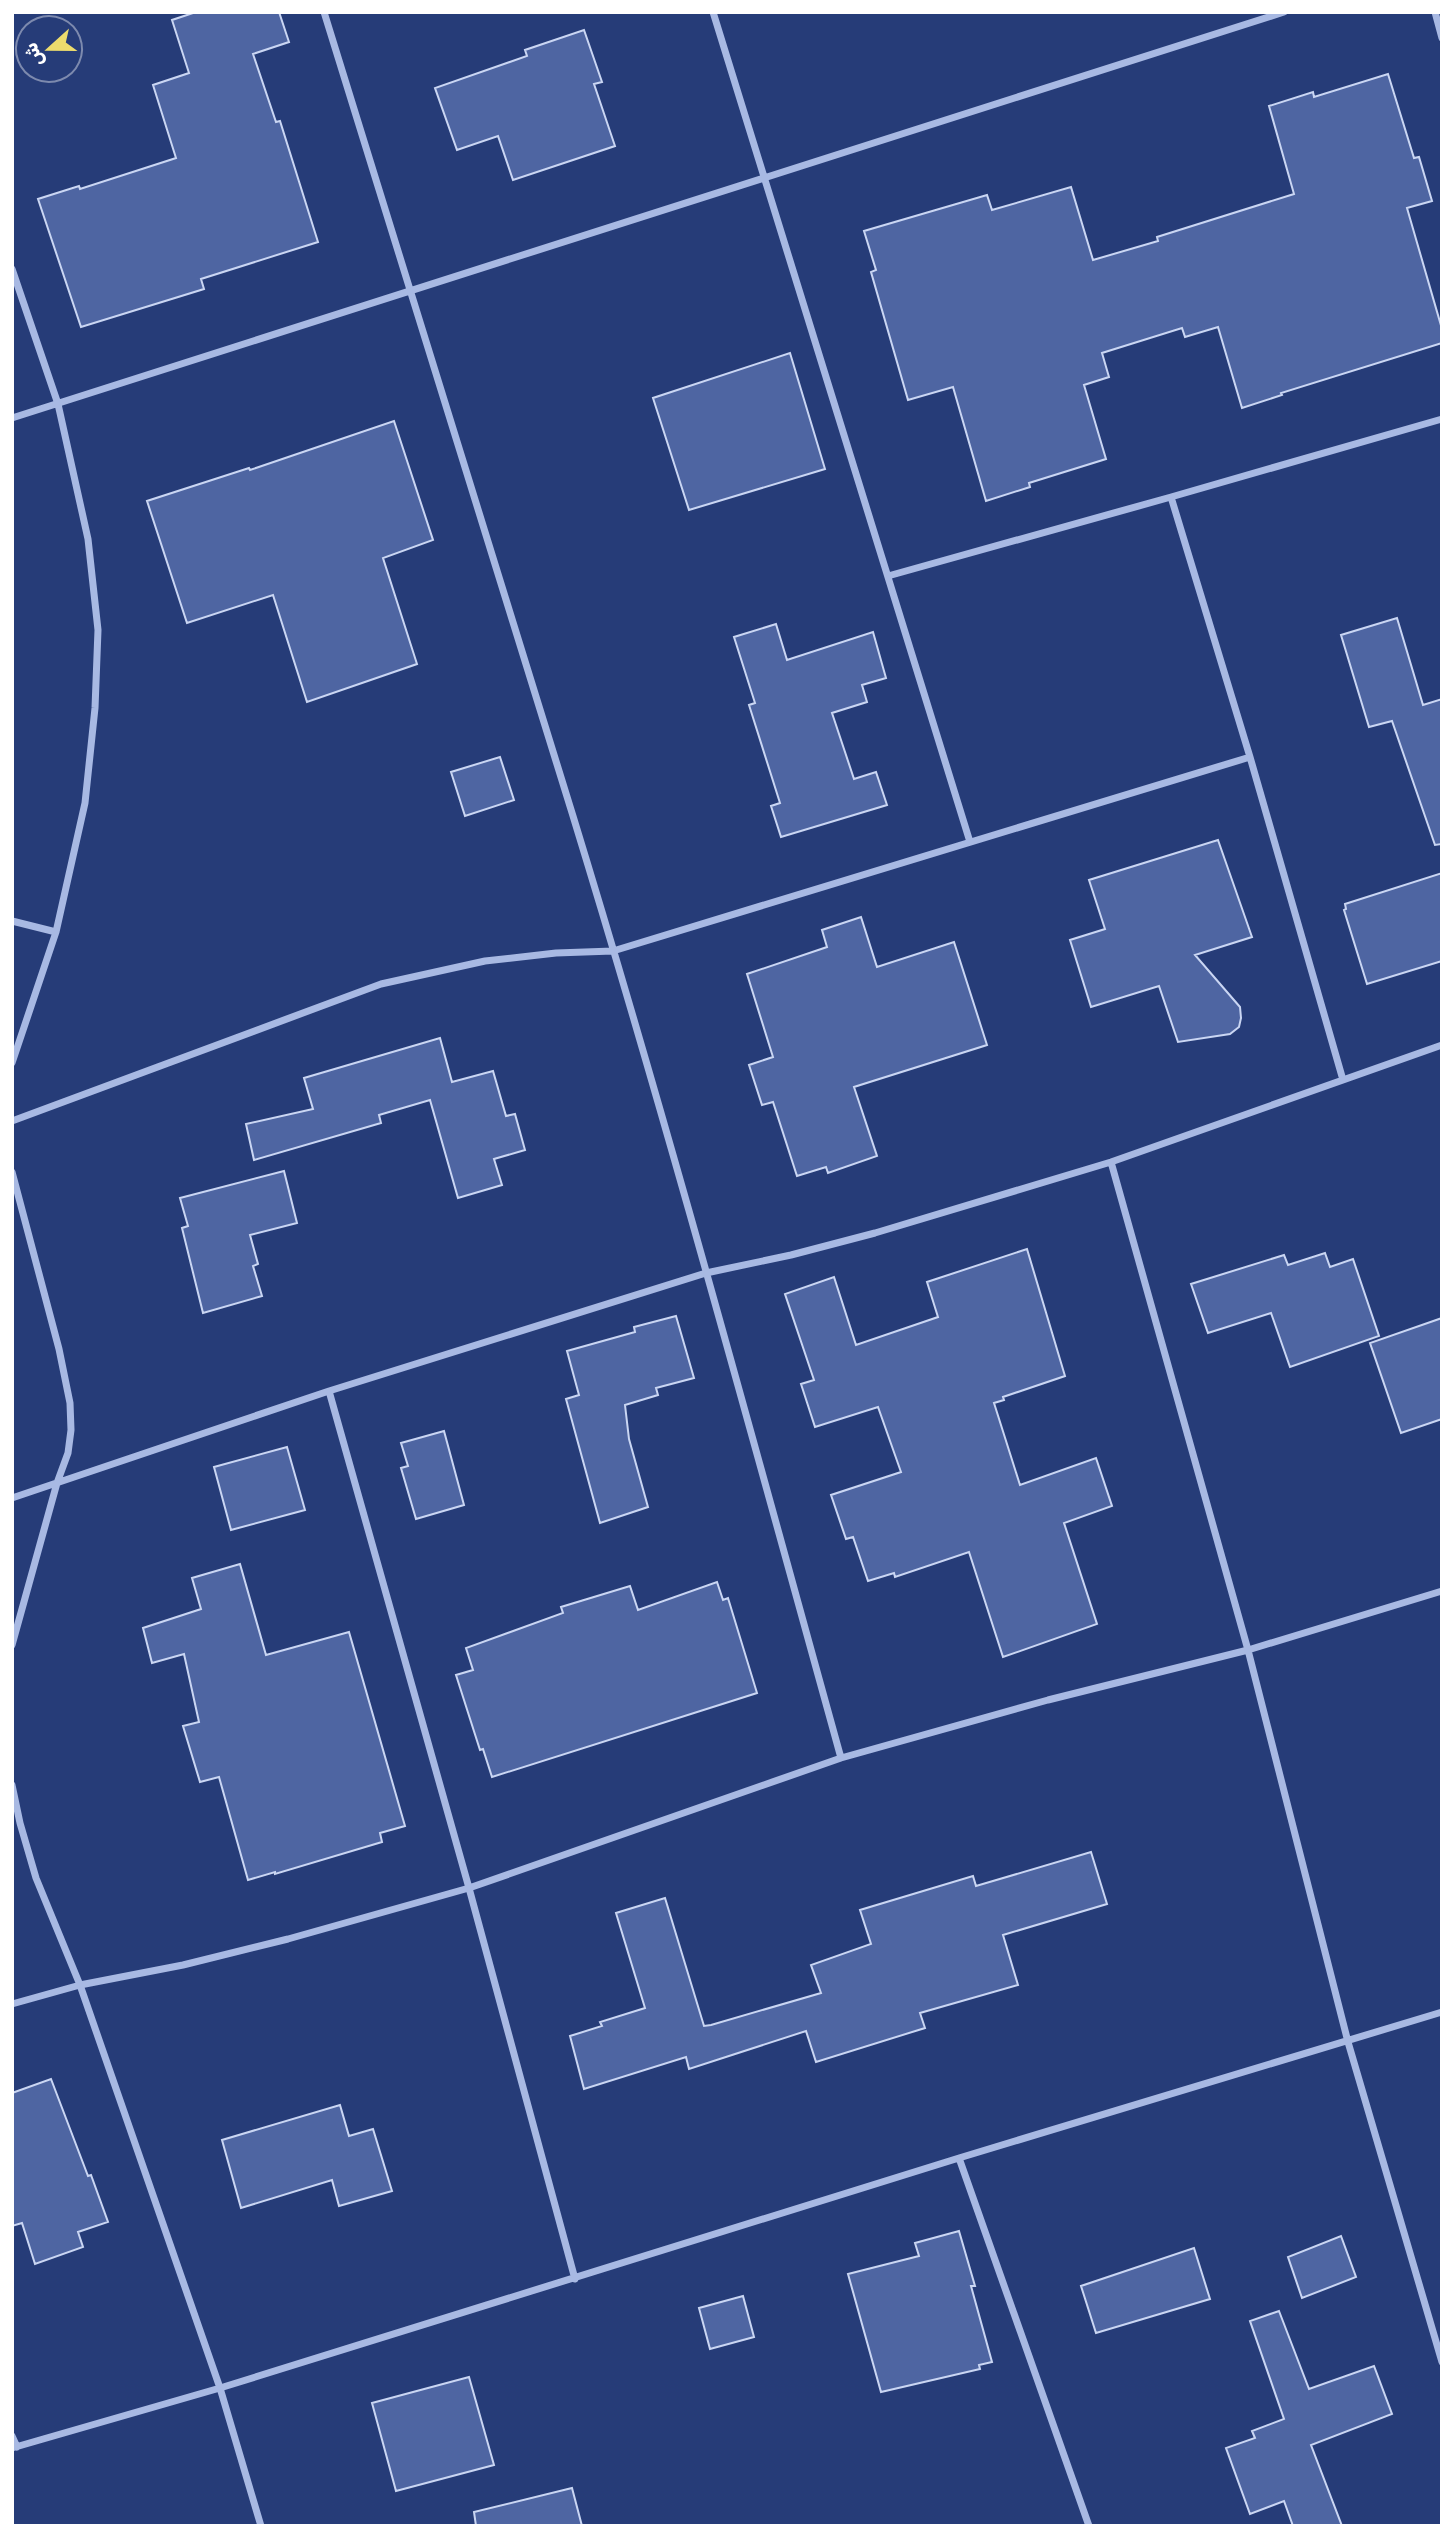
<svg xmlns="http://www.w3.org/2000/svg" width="1454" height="2538" viewBox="0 0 1454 2538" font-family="Rubik,Vazirmatn,sans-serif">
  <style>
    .building { fill: #4e65a2; stroke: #cad6f3; stroke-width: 2 }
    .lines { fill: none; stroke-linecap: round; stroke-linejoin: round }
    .minor { stroke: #a8b9e3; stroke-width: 7 }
  </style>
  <rect width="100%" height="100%" fill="#263c78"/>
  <path class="building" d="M 196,12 L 279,12 L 289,42 L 253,54 L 276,122 L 280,121 L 318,242 L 201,279 L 204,289 L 81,327 L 38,199 L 79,186 L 80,189 L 176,158 L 153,85 L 189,73 L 172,20 Z
    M 584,30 L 602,82 L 594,84 L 615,146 L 513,180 L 498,136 L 457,150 L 435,88 L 527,56 L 525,50 Z
    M 1388,74 L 1414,158 L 1419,157 L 1432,201 L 1407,208 L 1442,329 L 1442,343 L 1281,393 L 1282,395 L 1242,408 L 1218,327 L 1185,337 L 1182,328 L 1102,353 L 1109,377 L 1084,385 L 1106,459 L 1029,483 L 1030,487 L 986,501 L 953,387 L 908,400 L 871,272 L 876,270 L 864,231 L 987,195 L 992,210 L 1071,187 L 1093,260 L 1158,241 L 1157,237 L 1294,194 L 1269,106 L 1313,92 L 1314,97 Z
    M 790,353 L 825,469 L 689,510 L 653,398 Z
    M 394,421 L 433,540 L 383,558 L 417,664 L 307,702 L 273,595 L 187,623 L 147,501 L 249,468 L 250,470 Z
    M 1397,618 L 1423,705 L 1442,699 L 1442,844 L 1435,845 L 1392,721 L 1369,727 L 1341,635 Z
    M 776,624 L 787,660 L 873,632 L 886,678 L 862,685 L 867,702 L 832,713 L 854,779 L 876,772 L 887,805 L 781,837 L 771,806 L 780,803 L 749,705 L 755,703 L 734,637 Z
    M 500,757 L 514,800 L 465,816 L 451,772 Z
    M 1218,840 L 1252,937 L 1195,955 L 1240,1007 L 1241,1018 L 1239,1027 L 1230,1034 L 1178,1042 L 1159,986 L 1091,1007 L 1070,940 L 1105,929 L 1089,880 Z
    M 1442,873 L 1442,961 L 1367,984 L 1344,910 L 1346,909 L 1345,904 Z
    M 861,917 L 877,967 L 954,942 L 987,1045 L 854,1087 L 877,1156 L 828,1173 L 826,1167 L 797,1176 L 773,1102 L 762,1105 L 749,1065 L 773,1057 L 747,974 L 827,947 L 822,930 Z
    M 440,1038 L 452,1082 L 493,1071 L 506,1116 L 515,1114 L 525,1150 L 494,1159 L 502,1185 L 458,1198 L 430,1100 L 379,1115 L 381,1123 L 254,1160 L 246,1124 L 313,1109 L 304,1078 Z
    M 284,1171 L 297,1223 L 250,1235 L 258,1264 L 253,1266 L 262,1296 L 203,1313 L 182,1228 L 188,1226 L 180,1198 Z
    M 1027,1249 L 1065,1376 L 1003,1397 L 1004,1400 L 994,1403 L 1020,1485 L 1096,1458 L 1112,1506 L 1064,1523 L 1097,1624 L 1003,1657 L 969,1552 L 895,1577 L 894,1573 L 868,1581 L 853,1537 L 846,1539 L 831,1495 L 901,1472 L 878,1407 L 815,1427 L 801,1384 L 814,1380 L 785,1294 L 834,1277 L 856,1345 L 938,1317 L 927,1282 Z
    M 1325,1253 L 1330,1267 L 1353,1259 L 1379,1336 L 1290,1367 L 1271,1313 L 1208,1333 L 1191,1284 L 1284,1255 L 1288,1265 Z
    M 676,1316 L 694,1378 L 656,1388 L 658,1395 L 625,1405 L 629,1439 L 648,1507 L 600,1523 L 566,1399 L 579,1395 L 567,1351 L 635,1332 L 634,1327 Z
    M 1442,1318 L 1442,1419 L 1401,1433 L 1370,1343 Z
    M 444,1431 L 464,1505 L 416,1519 L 401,1468 L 408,1466 L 401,1443 Z
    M 287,1447 L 305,1510 L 231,1530 L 214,1467 Z
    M 240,1564 L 266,1655 L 349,1632 L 405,1826 L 380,1833 L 382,1842 L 275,1874 L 275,1872 L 248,1880 L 219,1777 L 200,1782 L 183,1726 L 199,1722 L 184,1654 L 152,1663 L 143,1628 L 201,1609 L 192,1578 Z
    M 717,1582 L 723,1600 L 728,1598 L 757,1693 L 492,1777 L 483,1749 L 480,1750 L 456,1675 L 473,1670 L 466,1648 L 563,1613 L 561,1607 L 630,1586 L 638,1610 Z
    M 1091,1852 L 1107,1904 L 1003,1935 L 1018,1985 L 920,2013 L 925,2028 L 816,2062 L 806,2031 L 689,2069 L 686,2057 L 584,2089 L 570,2036 L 602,2026 L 600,2022 L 645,2008 L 616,1913 L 665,1898 L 704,2026 L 711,2025 L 821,1993 L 811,1965 L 871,1944 L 860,1910 L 973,1876 L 976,1886 Z
    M 51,2079 L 88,2176 L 91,2175 L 108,2222 L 78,2232 L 83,2247 L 35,2264 L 22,2223 L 12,2226 L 12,2093 Z
    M 340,2105 L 349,2136 L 373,2129 L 392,2191 L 339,2206 L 332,2180 L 241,2208 L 222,2140 Z
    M 959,2231 L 975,2286 L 971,2286 L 992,2362 L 979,2365 L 980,2369 L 881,2392 L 848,2274 L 919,2256 L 915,2243 Z
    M 1341,2236 L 1356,2277 L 1302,2298 L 1288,2257 Z
    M 1194,2248 L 1210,2299 L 1096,2333 L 1081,2286 Z
    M 743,2296 L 754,2337 L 710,2349 L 699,2308 Z
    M 1279,2311 L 1309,2389 L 1374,2366 L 1392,2414 L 1311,2445 L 1342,2526 L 1293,2526 L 1284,2501 L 1250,2514 L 1226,2448 L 1255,2438 L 1252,2431 L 1284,2419 L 1250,2321 Z
    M 469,2377 L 494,2465 L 396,2491 L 372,2403 Z
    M 572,2488 L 582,2526 L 476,2526 L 474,2512 Z"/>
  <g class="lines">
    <path class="minor" d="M 324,12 C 405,281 491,548 573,816 C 669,1129 754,1444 841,1758
      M 713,12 L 970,842
      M 1435,12 L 1442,38
      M 12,269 L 58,404 L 88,539 L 98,630 L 95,708 L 85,803 L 56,932 L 12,1063
      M 12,418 L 1284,12
      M 1171,497 L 1250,757 L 1343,1080
      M 888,576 L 1171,497 L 1442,419
      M 12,921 L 56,932
      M 12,1121 L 381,984 L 485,961 L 556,953 L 613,951 L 1250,757
      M 1111,1162 L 1248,1650 L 1348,2042 L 1442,2362
      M 12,1172 L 59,1349 L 70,1403 L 71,1430 L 68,1453 L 57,1483 L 12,1645
      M 329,1391 L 469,1888 L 575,2279
      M 12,1498 L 329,1391 L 706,1273 L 791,1255 L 875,1233 L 1111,1162 L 1442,1045
      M 12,1785 L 20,1823 L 36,1878 L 80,1985 L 220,2388 L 261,2526
      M 12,2004 L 80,1985 L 183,1965 L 288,1939 L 469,1888 L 841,1758 L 1048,1700 L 1248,1650 L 1442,1591
      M 959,2158 L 1089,2526
      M 12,2436 L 17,2447
      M 12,2448 L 220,2388 L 959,2158 L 1442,2012"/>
  </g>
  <rect width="1454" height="2538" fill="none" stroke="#ffffff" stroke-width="28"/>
  <g transform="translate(49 49) rotate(249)"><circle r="33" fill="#263c78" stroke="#7d8aae" stroke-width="2"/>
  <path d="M0-5L12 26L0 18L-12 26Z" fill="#ecdc6d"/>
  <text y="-10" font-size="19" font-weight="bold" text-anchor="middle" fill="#ffffff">ش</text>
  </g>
</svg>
